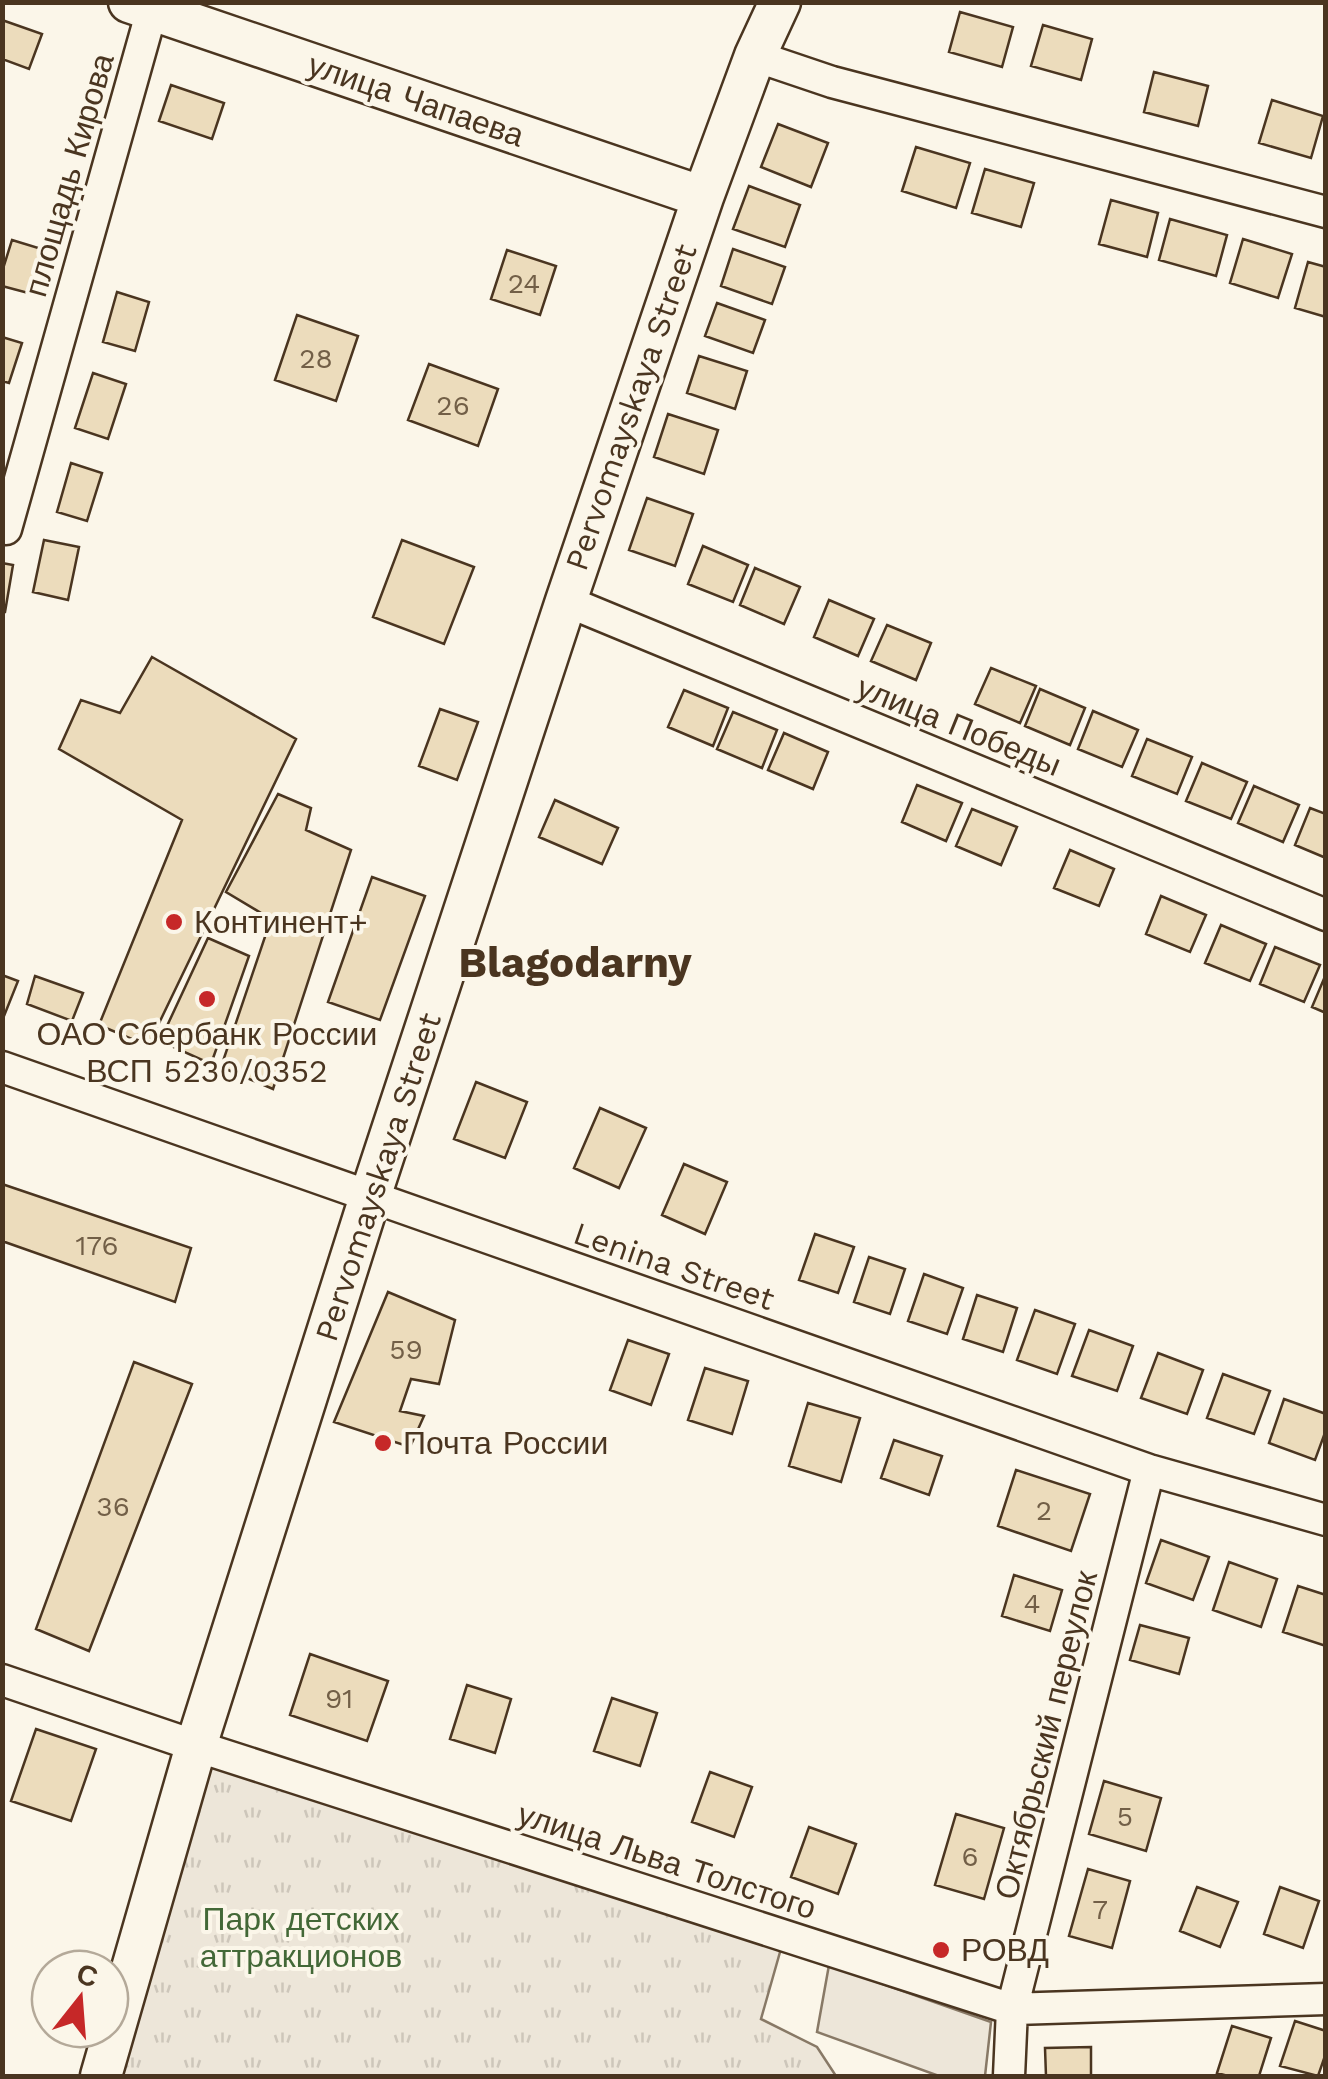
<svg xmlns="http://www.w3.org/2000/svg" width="1328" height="2079" viewBox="0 0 1328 2079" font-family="'Work Sans',sans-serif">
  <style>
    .grass { fill: url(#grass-tufts); stroke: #887966; stroke-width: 2.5 }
    .pitch { fill: #ede6d9; stroke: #887966; stroke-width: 2.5 }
    .building { fill: #ecdcbc; stroke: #4a3520; stroke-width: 2.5 }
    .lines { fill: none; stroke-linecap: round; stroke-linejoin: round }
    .minor-casing { stroke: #4a3520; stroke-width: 35 }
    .major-casing { stroke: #4a3520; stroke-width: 45 }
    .minor { stroke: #fbf6e9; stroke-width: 30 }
    .major { stroke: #fbf6e9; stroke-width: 40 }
    .poi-dot { fill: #c62828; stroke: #fbf6e9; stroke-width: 4 }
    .labels { text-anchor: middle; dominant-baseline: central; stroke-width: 8; stroke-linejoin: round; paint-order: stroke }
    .number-label { font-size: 28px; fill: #725f47 }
    .street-label { font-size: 32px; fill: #4a3520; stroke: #fbf6e9 }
    .poi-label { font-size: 32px; fill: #4a3520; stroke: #fbf6e9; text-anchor: start }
    .park-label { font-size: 32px; fill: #436837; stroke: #fbf6e9 }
    .district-label { font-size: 42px; font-weight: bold; fill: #4a3520; stroke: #fbf6e9 }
  </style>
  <defs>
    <pattern id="grass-tufts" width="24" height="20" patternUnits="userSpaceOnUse" patternTransform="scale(2.5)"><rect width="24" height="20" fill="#ede6d9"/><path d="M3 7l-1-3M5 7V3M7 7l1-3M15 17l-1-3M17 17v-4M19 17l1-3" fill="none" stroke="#cdc6ba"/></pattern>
  </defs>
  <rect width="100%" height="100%" fill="#fbf6e9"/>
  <path class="grass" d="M 202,1758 L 782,1945 L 761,2019 L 817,2047 L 836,2076 L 119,2076 Z"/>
  <path class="pitch" d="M 829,1965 L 991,2022 L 985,2076 L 939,2076 L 817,2032 Z"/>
  <path class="building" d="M 960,12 L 1013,27 L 1002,67 L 949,52 Z
    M 2,20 L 42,34 L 29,69 L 2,59 Z
    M 1043,25 L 1092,39 L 1081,80 L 1031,66 Z
    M 1154,72 L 1208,86 L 1198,126 L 1144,112 Z
    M 171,85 L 224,103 L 212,139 L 159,121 Z
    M 1272,100 L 1323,116 L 1311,158 L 1259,143 Z
    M 778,124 L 828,143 L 811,187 L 761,167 Z
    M 916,147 L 970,163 L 956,208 L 902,191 Z
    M 985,169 L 1034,183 L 1021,227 L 972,213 Z
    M 749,186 L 800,205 L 785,247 L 733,229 Z
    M 1111,200 L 1158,213 L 1147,257 L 1099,244 Z
    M 1170,219 L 1227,235 L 1216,276 L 1159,260 Z
    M 1243,239 L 1292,254 L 1278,298 L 1230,283 Z
    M 12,240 L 45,250 L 32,294 L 2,286 L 2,272 Z
    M 733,249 L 785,267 L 772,304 L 721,286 Z
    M 507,250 L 556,266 L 540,315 L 491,299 Z
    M 1308,262 L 1326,267 L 1326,317 L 1295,308 Z
    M 117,292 L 149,302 L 135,351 L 103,342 Z
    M 717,303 L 765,320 L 753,353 L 705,336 Z
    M 297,315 L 358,336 L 336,401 L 275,380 Z
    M 2,337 L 22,343 L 9,383 L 2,381 Z
    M 699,356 L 747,371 L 735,409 L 687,393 Z
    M 429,364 L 498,389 L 478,446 L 408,420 Z
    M 93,373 L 126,384 L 108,439 L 75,428 Z
    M 668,414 L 718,430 L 704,474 L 654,457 Z
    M 71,463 L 102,473 L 87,521 L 57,512 Z
    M 647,498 L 693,514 L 675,566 L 629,550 Z
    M 44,540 L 79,547 L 68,600 L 33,592 Z
    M 402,540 L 474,567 L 444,644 L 373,617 Z
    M 703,546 L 748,565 L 733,602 L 688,584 Z
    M 2,563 L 13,565 L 5,612 L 2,612 Z
    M 755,568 L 800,587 L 784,624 L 740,605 Z
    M 829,600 L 874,619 L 858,656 L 814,637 Z
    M 887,625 L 931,643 L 916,680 L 871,661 Z
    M 152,657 L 296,739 L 148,1046 L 99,1025 L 182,820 L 59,749 L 81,700 L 120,713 Z
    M 991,668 L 1036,686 L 1020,723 L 975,704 Z
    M 1040,689 L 1085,708 L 1070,745 L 1025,726 Z
    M 684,690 L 728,708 L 713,746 L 668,727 Z
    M 440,709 L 478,722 L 457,780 L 419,766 Z
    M 1093,711 L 1138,730 L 1122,767 L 1078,749 Z
    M 733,712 L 777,730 L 762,768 L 717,749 Z
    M 784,733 L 828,752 L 813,789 L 768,770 Z
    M 1147,739 L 1192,757 L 1177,794 L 1132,776 Z
    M 1202,763 L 1247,782 L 1231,819 L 1186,801 Z
    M 917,785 L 962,803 L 946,841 L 902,822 Z
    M 1254,786 L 1299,805 L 1283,842 L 1238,823 Z
    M 278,794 L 311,808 L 306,830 L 351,850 L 273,1089 L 221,1067 L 271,919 L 226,892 Z
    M 555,800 L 618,828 L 602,864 L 539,837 Z
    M 1310,808 L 1326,814 L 1326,858 L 1295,845 Z
    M 972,809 L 1017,827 L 1001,865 L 956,846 Z
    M 1070,850 L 1114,869 L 1099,906 L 1054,888 Z
    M 372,877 L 425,896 L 380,1020 L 328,1002 Z
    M 1161,896 L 1206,915 L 1190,952 L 1146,934 Z
    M 1221,925 L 1266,944 L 1250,981 L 1205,963 Z
    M 208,938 L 249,956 L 211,1064 L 160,1041 Z
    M 1275,947 L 1320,965 L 1304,1002 L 1260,984 Z
    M 1326,974 L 1326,1013 L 1312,1007 Z
    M 2,975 L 18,981 L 2,1021 Z
    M 35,976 L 83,993 L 72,1021 L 27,1004 Z
    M 476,1082 L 527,1102 L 505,1158 L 454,1139 Z
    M 600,1108 L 646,1128 L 619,1188 L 574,1168 Z
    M 684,1164 L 727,1182 L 705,1234 L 662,1215 Z
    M 2,1184 L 191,1248 L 175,1302 L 2,1241 Z
    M 815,1234 L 854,1247 L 838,1293 L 799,1280 Z
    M 869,1257 L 905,1269 L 890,1314 L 854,1302 Z
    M 924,1274 L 963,1288 L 947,1334 L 908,1321 Z
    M 388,1292 L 455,1320 L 439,1384 L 411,1379 L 400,1411 L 424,1416 L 410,1447 L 334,1422 Z
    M 977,1295 L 1017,1308 L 1003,1352 L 963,1339 Z
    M 1035,1310 L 1075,1324 L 1057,1374 L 1017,1360 Z
    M 1089,1330 L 1133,1346 L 1117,1391 L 1072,1376 Z
    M 628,1340 L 669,1354 L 651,1405 L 610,1390 Z
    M 1158,1353 L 1203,1370 L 1187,1414 L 1141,1398 Z
    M 134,1362 L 192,1384 L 89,1651 L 36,1629 Z
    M 705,1368 L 748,1381 L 732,1434 L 688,1420 Z
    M 1223,1374 L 1270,1391 L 1254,1434 L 1207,1418 Z
    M 1284,1399 L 1326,1414 L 1326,1430 L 1315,1460 L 1269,1443 Z
    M 808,1403 L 860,1418 L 841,1482 L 789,1466 Z
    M 894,1440 L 942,1456 L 929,1495 L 881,1478 Z
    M 1016,1470 L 1090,1494 L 1071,1551 L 998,1526 Z
    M 1161,1540 L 1209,1557 L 1193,1600 L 1146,1583 Z
    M 1229,1562 L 1277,1579 L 1261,1627 L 1213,1610 Z
    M 1014,1575 L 1062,1590 L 1050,1631 L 1002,1616 Z
    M 1298,1586 L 1326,1595 L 1326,1646 L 1283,1632 Z
    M 1140,1625 L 1189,1638 L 1179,1674 L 1130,1660 Z
    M 310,1654 L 388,1681 L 367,1741 L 290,1715 Z
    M 467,1685 L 511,1699 L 495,1753 L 450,1739 Z
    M 612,1698 L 657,1713 L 640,1766 L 594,1751 Z
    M 36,1729 L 96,1749 L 71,1821 L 11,1801 Z
    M 710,1772 L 752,1787 L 734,1837 L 692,1822 Z
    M 1104,1781 L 1161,1798 L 1146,1851 L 1089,1834 Z
    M 956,1814 L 1004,1828 L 984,1899 L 935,1885 Z
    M 809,1827 L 856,1844 L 838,1894 L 791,1877 Z
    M 1088,1869 L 1130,1881 L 1112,1948 L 1069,1936 Z
    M 1197,1887 L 1238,1902 L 1220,1947 L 1180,1931 Z
    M 1280,1887 L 1319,1901 L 1303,1948 L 1264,1934 Z
    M 1295,2021 L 1326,2031 L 1326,2053 L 1318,2076 L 1280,2066 Z
    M 1232,2026 L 1271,2038 L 1259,2076 L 1228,2076 L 1217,2073 Z
    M 1091,2047 L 1091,2076 L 1046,2076 L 1045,2048 Z"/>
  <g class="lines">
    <defs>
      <path id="minor" d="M 755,56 L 832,82 L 1326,212
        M 2,528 L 6,529 L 152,10
        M 566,601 L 1326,915
        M 2,1067 L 1149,1470 L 1326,1520
        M 2,1680 L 196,1746 L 1012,2009 L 1326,1999
        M 1009,2076 L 1012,2009 L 1149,1470"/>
      <path id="major" d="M 129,2 L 703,197
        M 101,2076 L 196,1746 L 370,1197 L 566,601 L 703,197 L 755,56 L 780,2"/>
    </defs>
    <use href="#minor" class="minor-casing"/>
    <use href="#major" class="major-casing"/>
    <use href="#minor" class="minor"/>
    <use href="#major" class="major"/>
  </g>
  <g class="poi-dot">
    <circle cx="174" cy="922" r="10"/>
    <circle cx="207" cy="999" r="10"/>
    <circle cx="383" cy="1443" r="10"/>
    <circle cx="941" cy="1950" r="10"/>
  </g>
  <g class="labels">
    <g class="number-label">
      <text x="524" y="283">24</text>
      <text x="316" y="358">28</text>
      <text x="453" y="405">26</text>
      <text x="97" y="1245">176</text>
      <text x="406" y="1349">59</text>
      <text x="113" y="1506">36</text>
      <text x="1044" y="1510">2</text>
      <text x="1032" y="1603">4</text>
      <text x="339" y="1698">91</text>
      <text x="1125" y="1816">5</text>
      <text x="970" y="1856">6</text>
      <text x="1100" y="1909">7</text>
    </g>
    <g class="street-label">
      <text transform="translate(416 100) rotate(19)">улица Чапаева</text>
      <text transform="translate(69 175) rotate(-74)">площадь Кирова</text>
      <text transform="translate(631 407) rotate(-71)">Pervomayskaya Street</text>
      <text transform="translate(959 726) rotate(22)">улица Победы</text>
      <text transform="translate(378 1177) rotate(-72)">Pervomayskaya Street</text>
      <text transform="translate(674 1266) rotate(19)">Lenina Street</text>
      <text transform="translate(1046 1735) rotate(-76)">Октябрьский переулок</text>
      <text transform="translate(667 1861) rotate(18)">улица Льва Толстого</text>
    </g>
    <g class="poi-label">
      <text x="194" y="922">Континент+</text>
      <text x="207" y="1034" text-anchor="middle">ОАО Сбербанк России<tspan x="207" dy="37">ВСП 5230/0352</tspan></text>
      <text x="403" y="1443">Почта России</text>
      <text x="961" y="1950">РОВД</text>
    </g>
    <g class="park-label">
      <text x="301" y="1919">Парк детских<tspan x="301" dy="37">аттракционов</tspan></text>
    </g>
    <g class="district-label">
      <text x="575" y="962">Blagodarny</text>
    </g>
  </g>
  <rect width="1328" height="2079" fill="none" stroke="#4a3520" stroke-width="10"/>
  <g transform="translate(80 1999) rotate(17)"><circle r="48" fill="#fbf6e9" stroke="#b4a999" stroke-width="2.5"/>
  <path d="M0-8L18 38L0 25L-18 38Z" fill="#c62828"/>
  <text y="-15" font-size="28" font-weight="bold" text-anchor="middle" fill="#4a3520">С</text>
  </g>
</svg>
